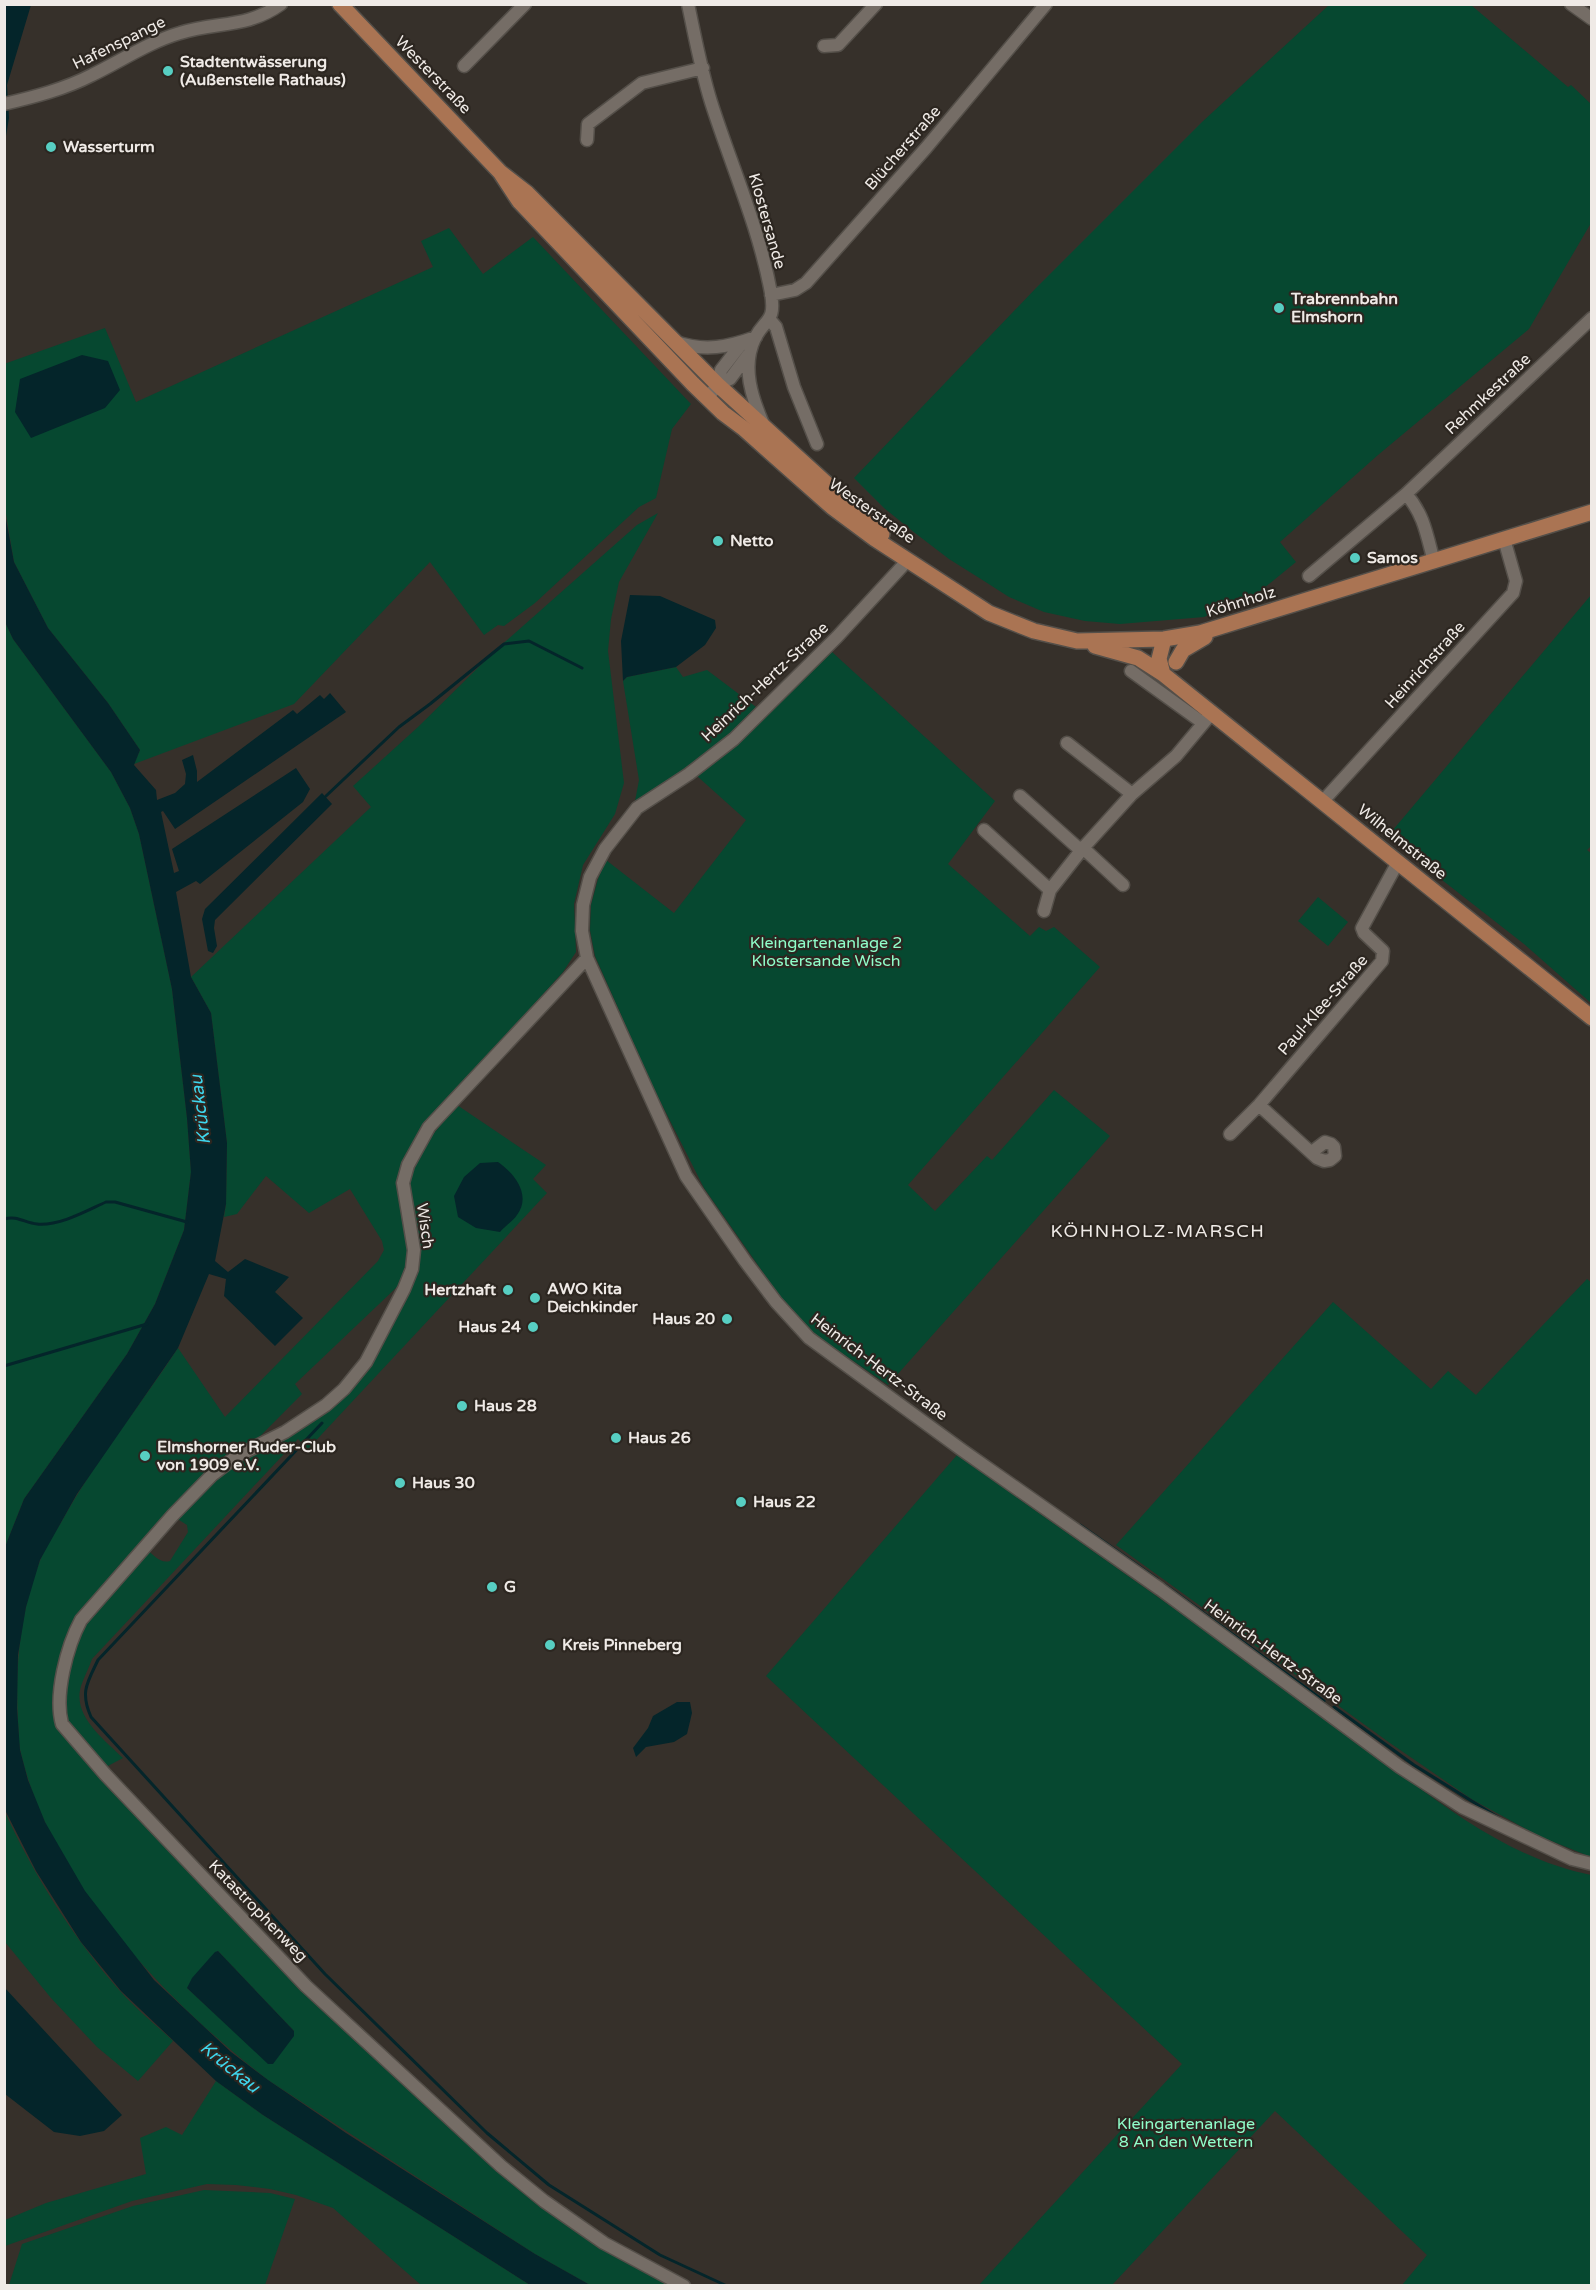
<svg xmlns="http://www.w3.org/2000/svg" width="1596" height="2290" viewBox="0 0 1596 2290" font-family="'Varela Round',sans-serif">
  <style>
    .green { fill: #064830; fill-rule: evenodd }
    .water { fill: #04252a }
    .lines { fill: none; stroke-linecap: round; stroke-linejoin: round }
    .stream { stroke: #04252a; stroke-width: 3 }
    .minor-casing { stroke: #544f49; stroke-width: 15 }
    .major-casing { stroke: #544f49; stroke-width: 18 }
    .minor { stroke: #756d66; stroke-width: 12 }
    .major { stroke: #aa7453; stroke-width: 15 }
    .poi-dot { fill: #57cec2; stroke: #2c2620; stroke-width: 2 }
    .labels { text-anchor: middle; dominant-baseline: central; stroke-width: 4.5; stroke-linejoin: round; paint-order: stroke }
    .street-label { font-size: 16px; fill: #efeae6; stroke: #2c2620 }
    .poi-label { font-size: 16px; font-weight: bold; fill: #efeae6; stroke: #2c2620; text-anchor: start }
    .park-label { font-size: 16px; fill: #90feca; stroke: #2c2620 }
    .water-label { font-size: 18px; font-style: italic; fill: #3ed6ec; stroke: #2c2620 }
    .neighbourhood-label { font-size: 18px; letter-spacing: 1.5px; fill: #efeae6; stroke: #2c2620 }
  </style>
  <rect width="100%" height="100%" fill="#36302a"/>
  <path class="green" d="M 1329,5 L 1471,5 L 1568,87 L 1571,85 L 1591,104 L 1591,223 L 1529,329 L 1378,455 L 1280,542 L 1296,562 L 1253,597 L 1229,604 L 1224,609 L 1204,617 L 1120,624 L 1085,621 L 1044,612 L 1009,597 L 984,581 L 949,559 L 915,533 L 884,508 L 854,478 L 1036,288 L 1202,122 Z
    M 449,228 L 483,274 L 533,237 L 691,404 L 672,429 L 656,498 L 639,507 L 535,603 L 504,626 L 498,625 L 484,635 L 430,562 L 294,704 L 134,764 L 140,750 L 108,703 L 48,628 L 14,562 L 5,508 L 4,364 L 105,328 L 136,402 L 433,267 L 421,241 Z
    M 658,513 L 619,582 L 611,619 L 608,651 L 624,783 L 615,814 L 583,865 L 574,904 L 576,952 L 563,972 L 423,1127 L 402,1165 L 399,1183 L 399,1201 L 408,1238 L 409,1256 L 398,1286 L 295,1384 L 302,1394 L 77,1620 L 56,1716 L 102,1775 L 497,2170 L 672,2285 L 590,2285 L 535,2254 L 268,2080 C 167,2002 50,1881 21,1753 C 18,1743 19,1732 18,1722 C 15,1668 20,1611 40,1561 C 45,1547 54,1534 62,1521 C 95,1461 140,1406 178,1348 L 225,1417 L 378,1261 L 384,1250 L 382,1241 L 350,1189 L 309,1213 L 266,1176 L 237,1214 L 224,1217 L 226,1204 L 227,1143 L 211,1013 L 191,977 L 371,807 L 353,786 L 418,727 L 498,648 L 637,525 ZM 218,1951 L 294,2031 L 269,2064 L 187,1988 Z
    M 1591,595 L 1592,845 L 1587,850 L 1592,854 L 1591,1003 L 1524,944 L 1387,837 Z
    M 5,622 L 13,639 L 111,772 L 130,808 L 139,834 L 172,989 L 187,1118 L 191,1172 L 184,1230 L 155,1304 L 127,1354 L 24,1499 L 5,1547 Z
    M 832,652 L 995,801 L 948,864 L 1030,936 L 1039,927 L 1046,931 L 1054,927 L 1100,967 L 908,1185 L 935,1211 L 987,1156 L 992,1160 L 1054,1090 L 1110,1136 L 888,1385 L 814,1334 L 781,1298 L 704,1188 L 653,1087 L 595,956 L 590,930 L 591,905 L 598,879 L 606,860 L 674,913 L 746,820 L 697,776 L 734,747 Z
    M 676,667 L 683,677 L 707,670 L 756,707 L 729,737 L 633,812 L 639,780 L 623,681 L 627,677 Z
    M 1318,897 L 1348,922 L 1328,946 L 1298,921 Z
    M 457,1105 L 546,1165 L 533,1179 L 547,1193 L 308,1449 L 298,1439 L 92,1659 C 89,1668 84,1677 81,1686 C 72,1716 104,1739 123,1758 L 104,1768 L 68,1726 L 63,1705 L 73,1650 L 86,1621 L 146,1549 C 154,1555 160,1564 170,1561 L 188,1532 L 187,1525 L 176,1518 L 196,1495 L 240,1459 L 327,1410 L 413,1282 L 409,1183 L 417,1154 Z
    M 1587,1279 L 1592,1283 L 1591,1857 L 1539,1836 L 1473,1800 L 1390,1743 L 1116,1545 L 1333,1302 L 1431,1389 L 1448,1371 L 1476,1395 Z
    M 957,1455 C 1076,1539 1195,1623 1313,1708 C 1399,1768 1485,1854 1591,1875 L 1591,2285 L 1402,2285 L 1427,2255 L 1275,2111 L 1112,2285 L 979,2285 L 1182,2064 L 766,1676 Z
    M 4,1810 C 33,1874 73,1938 120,1991 C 136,2009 156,2025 173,2041 L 138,2081 L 97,2047 L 51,1998 L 5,1942 Z
    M 216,2081 L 263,2115 L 530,2285 L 421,2285 L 333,2208 L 296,2195 L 270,2189 L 236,2185 L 207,2184 L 132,2201 L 5,2246 L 5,2220 L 46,2203 L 146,2174 L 140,2138 L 166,2127 L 182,2135 Z
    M 204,2190 L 270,2193 L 295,2199 L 265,2285 L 9,2285 L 22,2244 L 133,2206 Z"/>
  <path class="water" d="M 4,5 L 31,5 L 7,85 L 9,118 L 5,142 Z
    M 82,355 L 108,361 L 120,390 L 105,408 L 31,438 L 15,412 L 20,379 Z
    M 4,508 L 14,562 L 48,628 L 108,703 L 140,750 L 134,765 L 156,790 L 157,800 L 175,793 L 185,784 L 186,774 L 182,760 L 193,755 L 197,771 L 197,782 L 293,710 L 297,714 L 320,695 L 324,699 L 330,693 L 346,712 L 175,829 L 163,811 L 161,812 L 174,873 L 179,871 L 172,849 L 296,768 L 310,789 L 303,802 L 200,884 L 196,881 L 176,892 L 191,977 L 211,1013 L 227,1143 L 226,1204 L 215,1261 L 228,1272 L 245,1259 L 289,1277 L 275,1292 L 303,1318 L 275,1346 L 224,1296 L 226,1279 L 209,1274 L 178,1348 L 77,1494 L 40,1560 L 26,1607 L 18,1655 L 17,1708 L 20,1750 L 28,1780 L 45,1822 L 85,1891 L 154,1980 L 231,2052 L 268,2080 L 346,2133 L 535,2254 L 590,2285 L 530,2285 L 263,2115 L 216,2081 L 121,1991 L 81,1942 L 36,1871 L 5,1810 L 5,1547 L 24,1499 L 127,1354 L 155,1304 L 184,1230 L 191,1172 L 187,1118 L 172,989 L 139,834 L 130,808 L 111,772 L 13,639 L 5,622 Z
    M 630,595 L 660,596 L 715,620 L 716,628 L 705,645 L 676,667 L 627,677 L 623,681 L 621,641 Z
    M 322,793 L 332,804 L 215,920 L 214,928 L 217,946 L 213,953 L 208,951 L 202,919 L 205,909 Z
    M 498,1162 C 514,1173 532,1195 517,1215 C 513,1221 505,1226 500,1232 L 476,1228 L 458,1217 L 454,1196 L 464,1177 L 480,1163 Z
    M 677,1702 L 690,1702 L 692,1713 L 687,1734 L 674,1742 L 646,1747 L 636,1757 L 633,1748 L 648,1728 L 653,1716 Z
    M 218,1951 L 294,2031 L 294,2036 L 273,2064 L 268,2064 L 187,1988 L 192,1978 L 215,1952 Z
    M 5,1988 L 122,2115 L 104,2131 L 80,2136 L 54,2132 L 5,2094 Z"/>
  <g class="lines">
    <path class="stream" d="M 326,796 L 399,727 L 430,704 L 504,644 L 529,641 L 582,668
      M 4,1219 C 17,1215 25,1223 37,1224 C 60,1226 86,1211 106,1202 L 115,1202 L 187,1222
      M 4,1366 L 147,1324
      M 322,1423 L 98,1660 C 87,1683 80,1692 91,1717 L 325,1974 L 487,2133 L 549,2185 L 660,2255 L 727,2286
      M 1080,1525 L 1157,1579
      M 1165,1585 L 1324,1701
      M 1334,1707 L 1414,1765 L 1499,1818"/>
    <defs>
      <path id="minor" d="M 688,4 C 695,37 701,70 711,102 C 731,165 759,227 771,293 C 776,323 765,318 755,338 C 741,367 752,398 764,426
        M 1571,4 L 1592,19
        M 824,46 L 838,45 L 876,4
        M 464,66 L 525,4
        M 4,104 C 34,97 65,89 92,75 C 121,61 149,42 180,33 C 217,21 246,29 281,4
        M 587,140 L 588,124 L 642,83 L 703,68
        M 771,295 L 795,290 L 806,283 L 926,148 L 1046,4
        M 770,320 L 776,327 L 794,387 L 817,444
        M 676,342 C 705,352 728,347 756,337
        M 718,385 L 721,370 L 742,343
        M 707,398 L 718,385 L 730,379 L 748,355
        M 1406,494 C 1424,514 1427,536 1434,562
        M 908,560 L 837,637 L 734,739 L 689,774 L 637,808 L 605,849 L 590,877 L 583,905 L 582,931 L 587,958 L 686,1176 L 745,1261 L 776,1302 L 809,1338 L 962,1450 L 1160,1589 L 1400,1767 L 1462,1807 L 1572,1859 L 1592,1864
        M 1309,576 L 1406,494 L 1592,318
        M 1131,671 L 1203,723
        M 1067,743 L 1132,794
        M 1020,796 L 1077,847 L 1083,848 L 1123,885
        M 1323,801 L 1513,593 L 1516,581 L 1504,539
        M 984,830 L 1050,890
        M 1044,911 L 1050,890 L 1083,848 L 1132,794 L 1176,756 L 1212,713
        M 587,958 L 429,1127 L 408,1165 L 403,1183 L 414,1250 L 412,1269 L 404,1289 L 366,1362 L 344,1389 L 326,1405 L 285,1432 L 237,1456 L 212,1475 L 173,1515 L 81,1620 C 67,1646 54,1695 62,1724 L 105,1774 L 306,1986 L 501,2166 L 544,2201 L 604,2243 L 684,2286
        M 1259,1105 L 1317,1158 L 1324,1161 L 1330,1160 L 1335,1156 L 1334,1147 L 1331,1144 L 1325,1142 L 1312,1152
        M 1230,1134 L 1259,1105 L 1382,961 L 1383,951 L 1364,933 L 1362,928 L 1398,862"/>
      <path id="major" d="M 340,4 L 500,172 L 527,193 L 718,385 L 882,534
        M 500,172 L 519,201 L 693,384 L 723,413 L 743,428 L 832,507 L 875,539 L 989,613 L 1034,631 L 1077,641 L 1164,639 L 1200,633 L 1592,512
        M 1095,646 L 1138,658 L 1163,674 L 1592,1018
        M 1176,662 L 1183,650 L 1205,637
        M 1163,674 L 1159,659 L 1164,639"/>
    </defs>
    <use href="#minor" class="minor-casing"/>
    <use href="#major" class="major-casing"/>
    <use href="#minor" class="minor"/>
    <use href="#major" class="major"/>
  </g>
  <g class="poi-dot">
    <circle cx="168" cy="71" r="6"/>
    <circle cx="51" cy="147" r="6"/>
    <circle cx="1279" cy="308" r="6"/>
    <circle cx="718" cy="541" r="6"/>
    <circle cx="1355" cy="558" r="6"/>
    <circle cx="508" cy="1290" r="6"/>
    <circle cx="535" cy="1298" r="6"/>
    <circle cx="727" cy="1319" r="6"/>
    <circle cx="533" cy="1327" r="6"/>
    <circle cx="462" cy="1406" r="6"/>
    <circle cx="616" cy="1438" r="6"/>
    <circle cx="145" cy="1456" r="6"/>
    <circle cx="400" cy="1483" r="6"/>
    <circle cx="741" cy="1502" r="6"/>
    <circle cx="492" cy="1587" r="6"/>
    <circle cx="550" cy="1645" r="6"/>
  </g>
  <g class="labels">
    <g class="street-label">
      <text transform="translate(119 43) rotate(-26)">Hafenspange</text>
      <text transform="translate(433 75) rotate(46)">Westerstraße</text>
      <text transform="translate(903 148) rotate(-49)">Blücherstraße</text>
      <text transform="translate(767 221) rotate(74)">Klostersande</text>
      <text transform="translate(1488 394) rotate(-43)">Rehmkestraße</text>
      <text transform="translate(872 511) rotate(35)">Westerstraße</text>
      <text transform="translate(1241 602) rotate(-17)">Köhnholz</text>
      <text transform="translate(1425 665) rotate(-48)">Heinrichstraße</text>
      <text transform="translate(765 682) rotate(-43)">Heinrich-Hertz-Straße</text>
      <text transform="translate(1402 842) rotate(39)">Wilhelmstraße</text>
      <text transform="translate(1323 1005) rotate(-49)">Paul-Klee-Straße</text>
      <text transform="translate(425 1226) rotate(82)">Wisch</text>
      <text transform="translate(879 1367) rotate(37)">Heinrich-Hertz-Straße</text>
      <text transform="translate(1273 1652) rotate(36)">Heinrich-Hertz-Straße</text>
      <text transform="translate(258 1911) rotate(46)">Katastrophenweg</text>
    </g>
    <g class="poi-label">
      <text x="180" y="62">Stadtentwässerung<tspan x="180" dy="18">(Außenstelle Rathaus)</tspan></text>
      <text x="63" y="147">Wasserturm</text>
      <text x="1291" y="299">Trabrennbahn<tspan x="1291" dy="18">Elmshorn</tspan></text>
      <text x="730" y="541">Netto</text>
      <text x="1367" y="558">Samos</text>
      <text x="547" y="1289">AWO Kita<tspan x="547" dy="18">Deichkinder</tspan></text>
      <text x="496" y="1290" text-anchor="end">Hertzhaft</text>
      <text x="715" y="1319" text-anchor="end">Haus 20</text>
      <text x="521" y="1327" text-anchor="end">Haus 24</text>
      <text x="474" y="1406">Haus 28</text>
      <text x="628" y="1438">Haus 26</text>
      <text x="157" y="1447">Elmshorner Ruder-Club<tspan x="157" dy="18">von 1909 e.V.</tspan></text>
      <text x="412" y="1483">Haus 30</text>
      <text x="753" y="1502">Haus 22</text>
      <text x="504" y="1587">G</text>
      <text x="562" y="1645">Kreis Pinneberg</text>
    </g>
    <g class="park-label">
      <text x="826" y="943">Kleingartenanlage 2<tspan x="826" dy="18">Klostersande Wisch</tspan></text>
      <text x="1186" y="2124">Kleingartenanlage<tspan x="1186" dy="18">8 An den Wettern</tspan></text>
    </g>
    <g class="water-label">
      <text transform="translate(200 1110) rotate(-97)">Krückau</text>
      <text transform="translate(230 2067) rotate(39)">Krückau</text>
    </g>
    <g class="neighbourhood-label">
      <text x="1158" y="1231">KÖHNHOLZ-MARSCH</text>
    </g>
  </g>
  <rect width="1596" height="2290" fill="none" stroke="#efeae6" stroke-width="12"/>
</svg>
